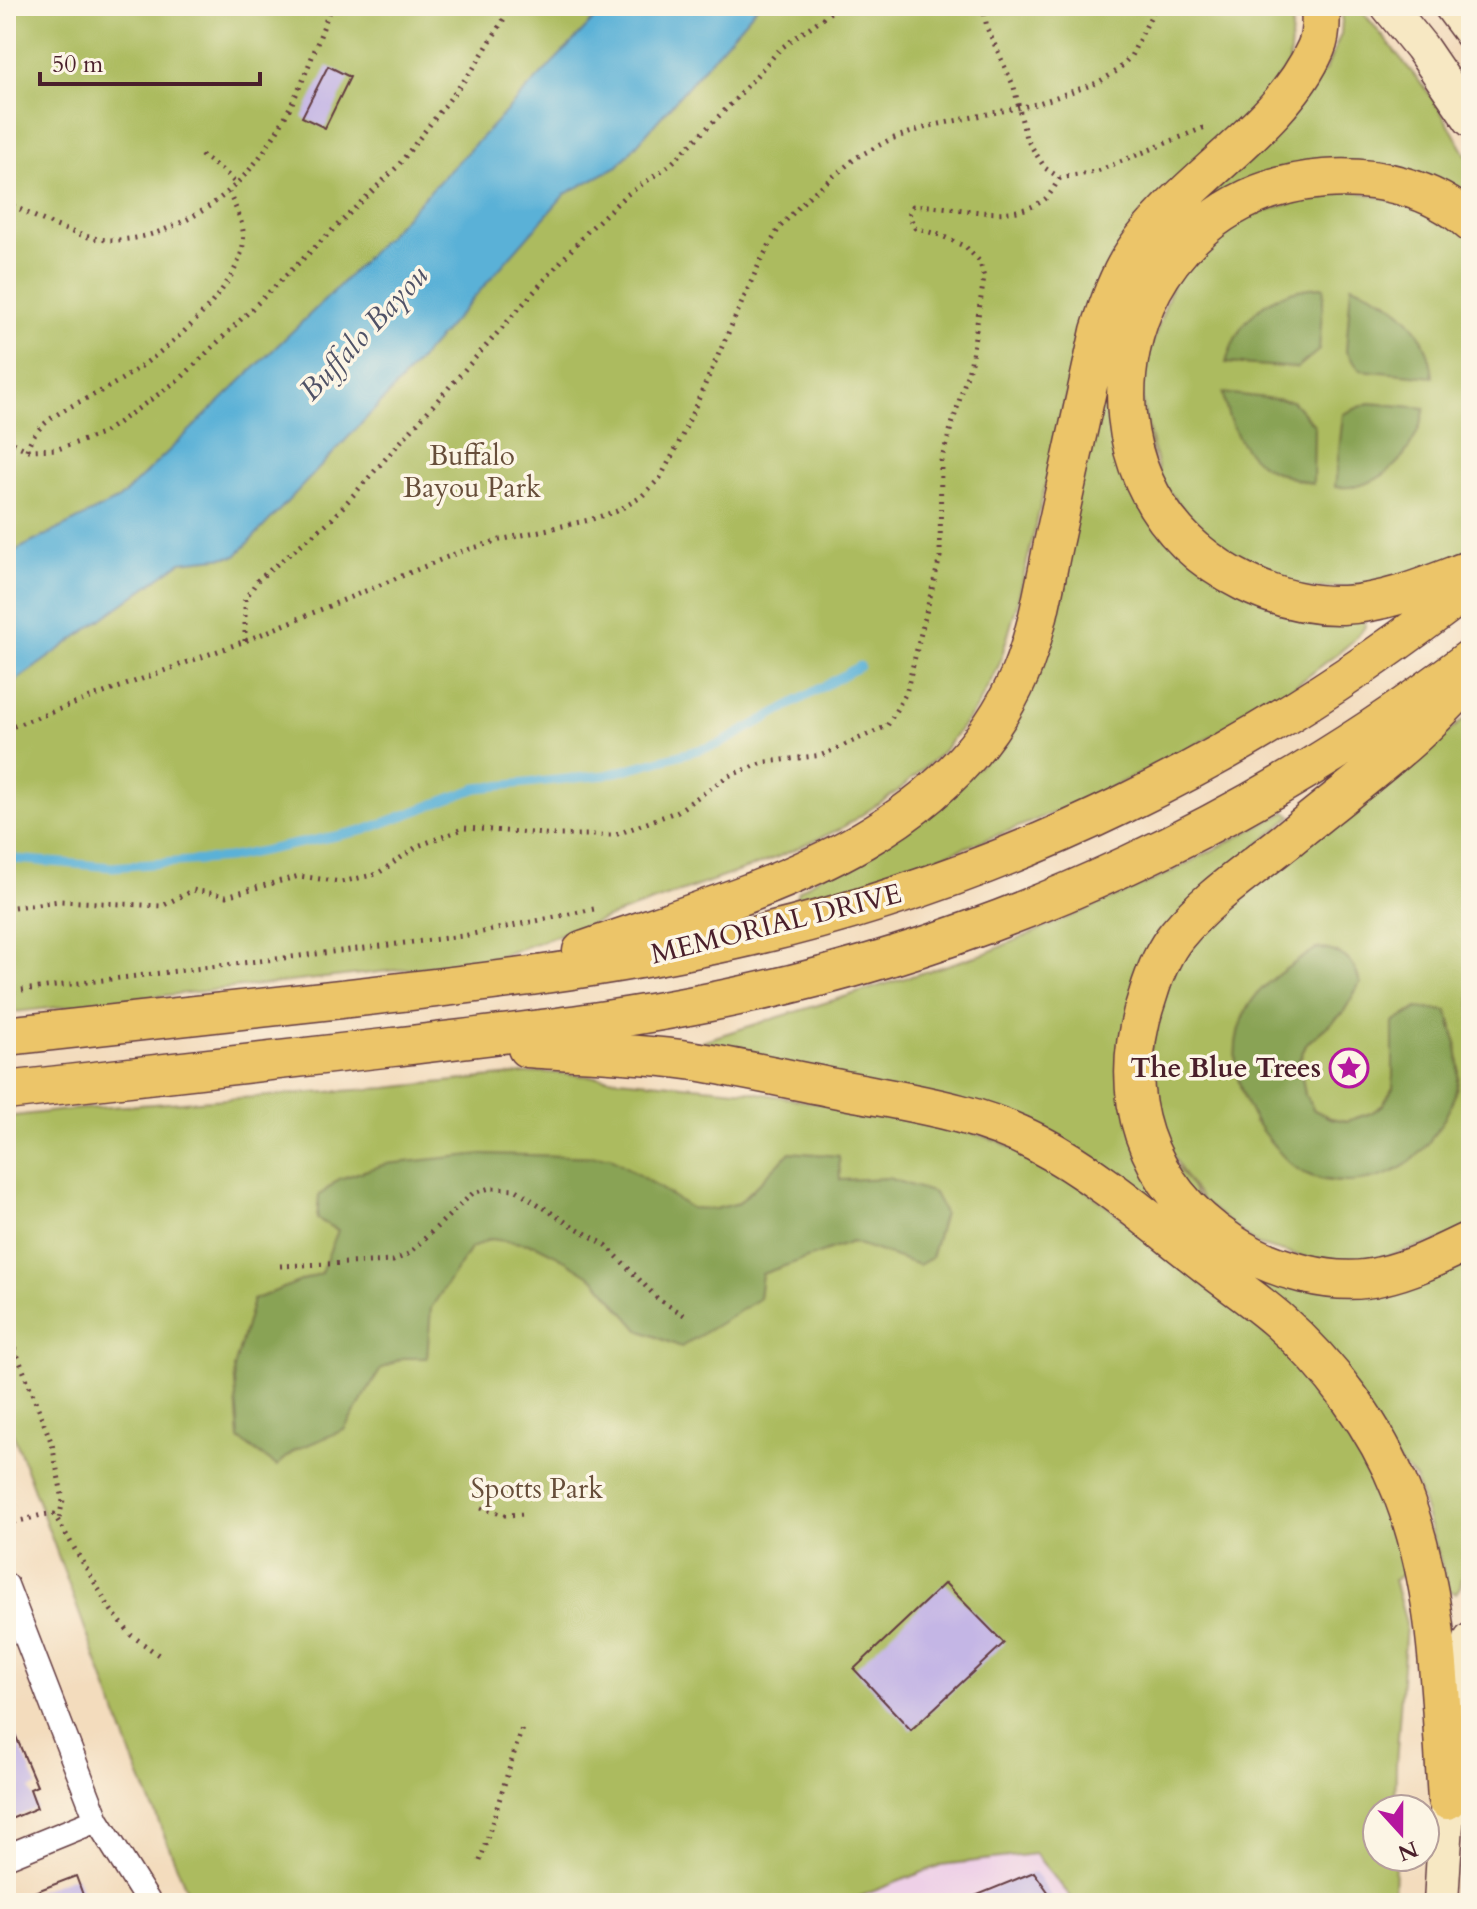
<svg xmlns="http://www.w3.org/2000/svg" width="1477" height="1909" viewBox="0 0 1477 1909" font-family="Cardo,serif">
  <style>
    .built { fill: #eed0e7 }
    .green { fill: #acbb5e; stroke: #7b6d44; stroke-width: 2; fill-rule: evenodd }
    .forest { fill: #89a355; stroke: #6a6140; stroke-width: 2 }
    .water { fill: #5ab1d7; stroke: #526881; stroke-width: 2 }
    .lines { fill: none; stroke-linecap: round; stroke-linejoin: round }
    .stream { stroke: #5ab1d7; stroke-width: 9 }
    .building { fill: #c4b6e5 }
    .street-casing { stroke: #633b41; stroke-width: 27 }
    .secondary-casing { stroke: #633b41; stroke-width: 37 }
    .primary-casing { stroke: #633b41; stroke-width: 41 }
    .path { stroke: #633b41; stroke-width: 5; stroke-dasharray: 2 6; stroke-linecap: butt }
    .street { stroke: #fff; stroke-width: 24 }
    .secondary { stroke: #f7e8c3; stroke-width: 34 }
    .primary { stroke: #ecc569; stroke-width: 38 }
    .labels { text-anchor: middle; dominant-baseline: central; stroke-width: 7; stroke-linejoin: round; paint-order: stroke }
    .park-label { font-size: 28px; fill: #674e3a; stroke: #fcf5e5 }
    .street-label { font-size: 28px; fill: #4a1f2b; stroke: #fcf5e5 }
    .poi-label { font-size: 28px; font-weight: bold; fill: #4a1f2b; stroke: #fcf5e5; text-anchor: end }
    .water-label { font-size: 30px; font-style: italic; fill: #505267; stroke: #fcf5e5 }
  </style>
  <rect width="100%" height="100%" fill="#fcf5e5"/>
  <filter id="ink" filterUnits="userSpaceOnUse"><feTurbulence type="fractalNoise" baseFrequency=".0125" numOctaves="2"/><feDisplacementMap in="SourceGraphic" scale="16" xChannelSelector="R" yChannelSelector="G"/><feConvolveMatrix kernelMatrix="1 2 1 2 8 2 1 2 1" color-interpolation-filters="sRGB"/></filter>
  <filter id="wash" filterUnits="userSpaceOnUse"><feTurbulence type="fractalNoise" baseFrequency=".006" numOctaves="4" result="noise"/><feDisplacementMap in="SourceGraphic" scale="32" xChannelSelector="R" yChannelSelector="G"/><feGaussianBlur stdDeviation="1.8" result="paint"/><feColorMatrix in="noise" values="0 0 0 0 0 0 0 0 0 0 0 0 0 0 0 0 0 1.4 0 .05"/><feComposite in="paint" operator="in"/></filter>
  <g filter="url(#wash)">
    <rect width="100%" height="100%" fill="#f3dcbd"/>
    <path class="built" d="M 1035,1854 L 1076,1903 L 843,1903 L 941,1865 Z"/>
    <path class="green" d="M 6,6 L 1294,6 L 1289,64 L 1261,104 L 1113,255 L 1090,299 L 1016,608 L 999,665 L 977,707 L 943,751 L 898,791 L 840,829 L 771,860 L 488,960 L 6,1013 Z
      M 1343,6 L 1358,6 L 1433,98 L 1471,163 L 1471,204 L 1299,167 L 1127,311 L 1166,537 L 1362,620 L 1366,625 C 1355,643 1332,657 1316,670 C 1283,697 1246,718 1208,738 C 1112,792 1010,832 906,869 C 885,877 814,905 796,897 L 799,891 L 982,764 L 1110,341 L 1149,255 L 1326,69 L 1341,34 Z
      M 1345,188 L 1438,213 L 1471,236 L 1471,546 L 1455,559 L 1396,585 L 1290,589 L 1208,541 L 1161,481 L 1138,385 L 1176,275 L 1243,217 ZM 1383,298 C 1410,318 1422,331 1431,364 Z
      M 1471,714 L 1471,1226 L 1459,1235 L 1345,1268 L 1258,1245 L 1196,1196 L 1157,1127 L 1148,1059 L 1170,970 L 1215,915 ZM 1356,967 L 1343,1013 L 1307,1043 L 1299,1060 L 1305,1095 L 1314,1110 L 1330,1118 L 1347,1121 L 1371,1113 L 1383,1105 L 1393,1088 L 1393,1023 L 1417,1008 L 1447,1012 C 1467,1066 1463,1093 1430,1140 L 1254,1122 Z
      M 1286,812 L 1292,816 L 1194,899 L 1126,1104 L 1262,1274 L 1471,1259 L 1471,1542 L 1460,1587 L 1456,1593 L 1450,1591 L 1448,1586 L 1415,1479 L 1121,1181 L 699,1044 L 705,1040 L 986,953 L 1157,879 Z
      M 543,1072 L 747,1091 L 980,1131 L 1081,1186 L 1191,1271 L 1288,1353 L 1358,1434 L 1411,1570 L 1394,1580 L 1406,1623 L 1396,1765 L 1395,1809 L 1377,1809 L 1377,1857 L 1395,1857 L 1394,1903 L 1076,1903 L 1035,1854 L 941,1865 L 843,1903 L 192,1903 L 134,1762 L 6,1414 L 6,1117 L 66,1110 L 386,1088 Z"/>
    <path class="forest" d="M 1351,285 C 1396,300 1428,327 1433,377 L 1360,370 L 1346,352 Z
      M 1324,287 L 1319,350 L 1297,368 L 1226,363 C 1239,314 1274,288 1324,287 Z
      M 1223,393 L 1292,401 L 1314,425 L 1313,484 C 1299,480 1284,476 1271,470 C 1243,456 1227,422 1223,393 Z
      M 1369,403 L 1425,408 C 1415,452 1384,491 1335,487 L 1343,414 Z
      M 1317,948 C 1342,951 1354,959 1360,983 L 1343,1013 L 1307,1043 L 1299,1060 L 1305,1095 L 1314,1110 L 1330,1118 L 1347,1121 L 1371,1113 L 1383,1105 L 1393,1088 L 1393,1023 L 1418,1008 L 1447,1011 C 1464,1060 1465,1089 1436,1132 C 1430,1140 1424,1150 1417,1156 C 1388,1183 1337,1190 1302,1172 C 1292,1166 1282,1156 1275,1147 C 1241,1109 1221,1055 1248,1007 C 1262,982 1293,964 1317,948 Z
      M 790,1152 L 839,1156 L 840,1180 L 888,1178 L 934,1193 L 944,1213 L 931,1258 L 919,1265 L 852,1242 L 762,1274 L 759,1299 L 681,1347 L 639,1330 L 596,1280 L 556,1255 L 536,1245 L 490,1239 L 470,1249 L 431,1308 L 427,1358 L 402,1358 L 381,1369 L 344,1430 L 295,1450 L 277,1466 L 239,1439 L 234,1368 L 253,1300 L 321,1273 L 338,1230 L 317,1219 L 319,1196 L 339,1179 L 386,1164 L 483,1154 L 610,1157 L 691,1208 L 715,1209 L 739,1203 Z"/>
    <path class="water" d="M 607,6 L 758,6 L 618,166 L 565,194 L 392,391 L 236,556 L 181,562 L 6,688 L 6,555 L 119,499 L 336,289 Z"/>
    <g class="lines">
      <path class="stream" d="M 6,844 L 14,859 L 112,867 L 228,858 L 365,830 L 477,788 L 606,775 L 720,744 L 860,666"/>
    </g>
    <g id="blocks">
      <path class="building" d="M 328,66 L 350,77 L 325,128 L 302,117 Z
        M 945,1583 L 1004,1643 L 911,1730 L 854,1669 Z
        M 6,1713 L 37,1786 L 30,1789 L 37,1808 L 6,1821 Z
        M 1034,1872 L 1056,1903 L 961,1903 L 960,1902 Z
        M 76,1876 L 86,1903 L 11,1903 L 11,1901 Z"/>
    </g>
  </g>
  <g filter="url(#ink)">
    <use href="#blocks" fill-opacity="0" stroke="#633b41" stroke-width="2"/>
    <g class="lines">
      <defs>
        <path id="street" d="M 6,1585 L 97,1820 L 149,1903
          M 6,1857 L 97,1820"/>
        <path id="secondary" d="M 1388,6 L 1421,47 L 1471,120
          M 1451,6 L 1471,33
          M 1441,1903 C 1446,1814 1452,1727 1471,1640"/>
        <path id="primary" d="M 1471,223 C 1432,187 1375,175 1324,179 C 1110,196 1049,486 1244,582 C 1274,597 1309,606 1343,605 C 1388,603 1429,585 1471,569
          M 1465,685 C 1444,706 1423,729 1400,748 C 1363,780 1324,809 1287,840 C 1250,870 1207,898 1177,935 C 1163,952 1154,975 1148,995 C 1114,1093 1144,1186 1231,1243 C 1270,1269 1335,1288 1381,1276 C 1413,1269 1442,1254 1471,1240
          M 582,951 C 743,894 946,847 1020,674 C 1037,633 1044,587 1053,544 C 1069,473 1084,402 1100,331 C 1109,303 1118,276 1134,252 C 1183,179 1281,129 1316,48 C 1321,37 1321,18 1320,6
          M 6,1036 C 118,1024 229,1011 341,999 C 473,984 606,969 736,940 C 1004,880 1256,756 1471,586
          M 527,1048 C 583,1052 640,1053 695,1061 C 749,1070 802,1082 855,1092 C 917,1104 980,1113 1037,1143 C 1100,1176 1156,1226 1212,1269 C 1234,1286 1256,1301 1277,1319 C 1331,1366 1376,1427 1402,1493 C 1440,1591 1440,1697 1447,1800
          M 6,1091 C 135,1076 264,1061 393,1047 C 512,1033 631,1020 748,994 C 1010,937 1258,819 1471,658"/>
      </defs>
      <use href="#street" class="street-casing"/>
      <use href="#secondary" class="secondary-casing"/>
      <use href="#primary" class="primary-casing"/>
      <path class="path" d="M 983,6 L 987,28 L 1014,87 L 1026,138 L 1045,168 L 1060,178 L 1095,172 L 1208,126
        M 201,155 L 226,173 L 237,185
        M 6,202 C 32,216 79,239 108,240 C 130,241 154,235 173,226 C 267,186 299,94 331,6
        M 6,440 L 27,450 L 58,449 L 102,434 L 180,379 L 397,167 L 473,69 L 512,6
        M 27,450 C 36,416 84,402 112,385 C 155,361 235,296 243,245 C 246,226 236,209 229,193
        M 245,641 L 245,599 L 258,580 L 332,519 L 588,231 L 625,196 L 670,165 L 733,102 L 780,49 L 839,6
        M 6,729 L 245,641 L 457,553 L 500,540 L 589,520 L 617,511 L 641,497 L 660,478 L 677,447 L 760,262 L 779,228 L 807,198 L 857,157 L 891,139 L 930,126 L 1036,104 L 1097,83 L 1117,71 L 1131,56 L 1156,6
        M 6,908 L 60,901 L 162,906 L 193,890 L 226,896 L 299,876 L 341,882 L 377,874 L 418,846 L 465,828 L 558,835 L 615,835 L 678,811 L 728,776 L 766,762 L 822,755 L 887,726 L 906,693 L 940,557 L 941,461 L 971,362 L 984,278 L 980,262 L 966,247 L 940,235 L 915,228 L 909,215 L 913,206 C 954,203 1007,227 1045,199 C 1051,194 1055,185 1060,178
        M 6,992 L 463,936 L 594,909
        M 280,1266 L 393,1261 L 408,1254 L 473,1193 L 490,1188 L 515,1189 L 564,1221 L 606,1245 L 657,1298 L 684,1315
        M 6,1326 L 52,1444 L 63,1500 L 59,1519
        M 481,1508 L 505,1515 L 526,1514
        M 6,1521 C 23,1524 37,1513 54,1514 L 111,1610 L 131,1635 L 160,1656
        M 480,1861 L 522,1728"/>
      <use href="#street" class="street"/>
      <use href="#secondary" class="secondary"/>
      <use href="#primary" class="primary"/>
    </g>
  </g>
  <defs>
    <symbol id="sight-ring" viewBox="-11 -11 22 22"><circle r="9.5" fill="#fcf5e5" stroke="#b5179e" stroke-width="1.5"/><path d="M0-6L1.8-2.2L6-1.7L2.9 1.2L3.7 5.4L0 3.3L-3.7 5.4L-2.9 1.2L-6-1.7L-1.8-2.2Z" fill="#b5179e"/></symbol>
  </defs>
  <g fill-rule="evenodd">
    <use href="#sight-ring" x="1327" y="1046" width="44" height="44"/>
  </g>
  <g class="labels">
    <g class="park-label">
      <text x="472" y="456">Buffalo<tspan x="472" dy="32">Bayou Park</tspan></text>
      <text x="537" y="1489">Spotts Park</text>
    </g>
    <g class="street-label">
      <text transform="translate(776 924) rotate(-14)">MEMORIAL DRIVE</text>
    </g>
    <g class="poi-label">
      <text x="1321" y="1068">The Blue Trees</text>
    </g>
    <g class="water-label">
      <text transform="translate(364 333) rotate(-47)">Buffalo Bayou</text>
    </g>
  </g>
  <rect width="1477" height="1909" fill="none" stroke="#fcf5e5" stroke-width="32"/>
  <g transform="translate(1401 1833) rotate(159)"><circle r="38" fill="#fcf5e5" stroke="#b59f9b" stroke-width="2"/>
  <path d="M0-6L14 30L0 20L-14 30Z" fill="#b5179e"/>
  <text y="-12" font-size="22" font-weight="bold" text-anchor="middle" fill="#4a1f2b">N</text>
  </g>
  <path d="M40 72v12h220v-12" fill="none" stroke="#4a1f2b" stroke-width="4"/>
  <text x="52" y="72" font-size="24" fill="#4a1f2b" stroke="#fcf5e5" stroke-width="6" paint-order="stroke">50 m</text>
</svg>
